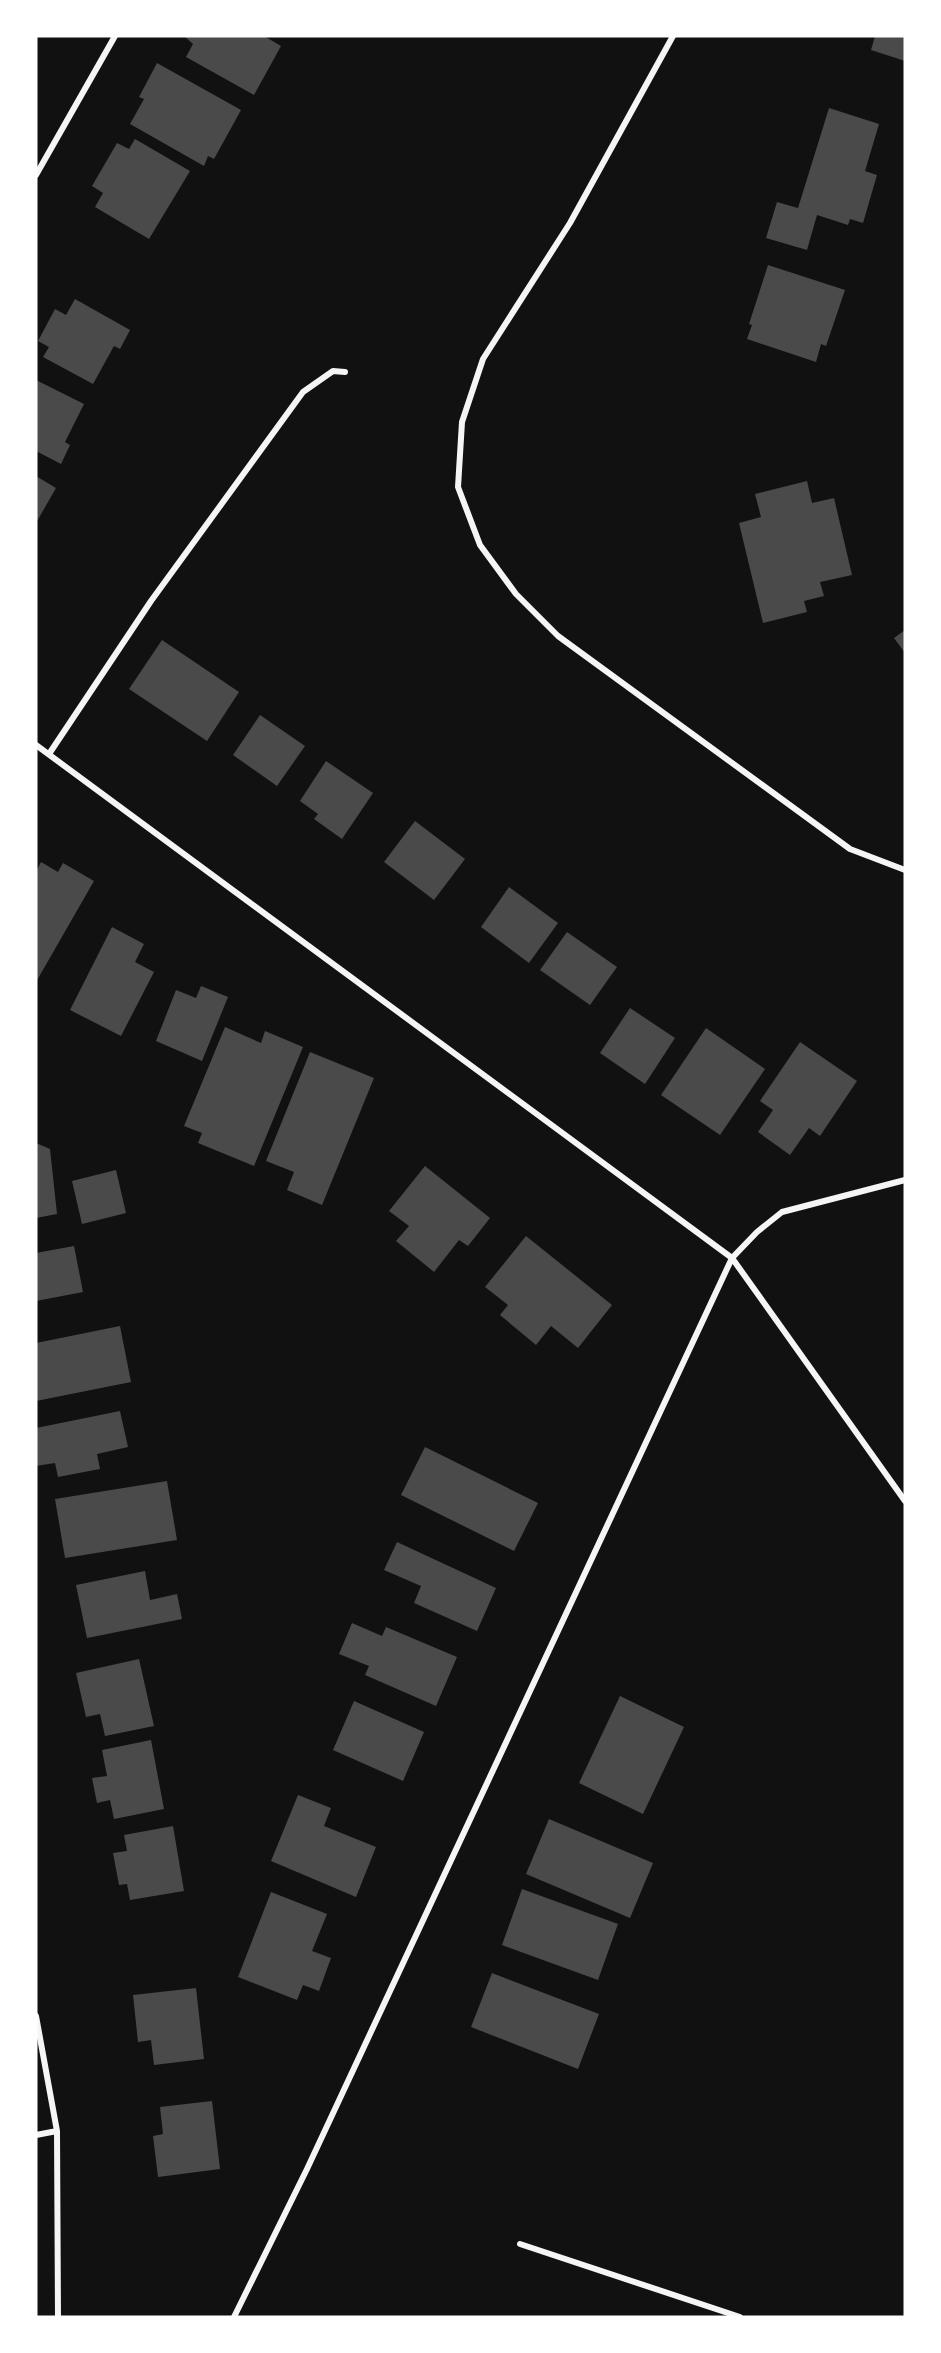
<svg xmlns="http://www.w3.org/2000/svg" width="941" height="2353" viewBox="0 0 941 2353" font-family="Rubik,sans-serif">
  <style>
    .building { fill: #4a4a4a }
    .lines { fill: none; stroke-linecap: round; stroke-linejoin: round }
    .minor { stroke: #f5f5f5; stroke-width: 6 }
  </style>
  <rect width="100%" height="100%" fill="#111"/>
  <path class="building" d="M 184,36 L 264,36 L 281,46 L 254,95 L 186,57 L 193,44 Z
    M 875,36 L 905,36 L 905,61 L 871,50 Z
    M 157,63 L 241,110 L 214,159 L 208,156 L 204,166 L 130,124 L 144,99 L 139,97 Z
    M 829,108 L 879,124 L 865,171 L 877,175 L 863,223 L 850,219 L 848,225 L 817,215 L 807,250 L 766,238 L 777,202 L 798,208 Z
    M 135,139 L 190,171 L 149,239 L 95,207 L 103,193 L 92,186 L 117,143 L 129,149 Z
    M 768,265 L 845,290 L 826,346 L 821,344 L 816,362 L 747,339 L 752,325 L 749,324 Z
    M 75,299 L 130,330 L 120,349 L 114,346 L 93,384 L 43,357 L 49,347 L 38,341 L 55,309 L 66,315 Z
    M 36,380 L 84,404 L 65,442 L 70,445 L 61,464 L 36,451 Z
    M 36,476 L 56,488 L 36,523 Z
    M 807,481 L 812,503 L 834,498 L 852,575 L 820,582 L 824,596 L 804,601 L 807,612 L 763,623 L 739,523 L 761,517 L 755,494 Z
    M 905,630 L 905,653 L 894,638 Z
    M 162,640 L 239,692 L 207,741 L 129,689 Z
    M 260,715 L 305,746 L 277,786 L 233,755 Z
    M 326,761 L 373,793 L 342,839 L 314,819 L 318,814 L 300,801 Z
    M 415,821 L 465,859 L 434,900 L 384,862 Z
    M 41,862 L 58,872 L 63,863 L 94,881 L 36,982 L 36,872 Z
    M 509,887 L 558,923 L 529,963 L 481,927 Z
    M 112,927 L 144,944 L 135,962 L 154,972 L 121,1036 L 70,1010 Z
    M 567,932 L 617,967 L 590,1005 L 540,970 Z
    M 201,986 L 228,997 L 202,1061 L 156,1041 L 176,990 L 196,998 Z
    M 630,1008 L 675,1038 L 645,1084 L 600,1053 Z
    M 225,1027 L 261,1043 L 265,1031 L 303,1047 L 254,1166 L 198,1143 L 202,1133 L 184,1126 Z
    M 706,1028 L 765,1069 L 720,1135 L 661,1095 Z
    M 800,1042 L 857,1081 L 820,1136 L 809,1128 L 790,1155 L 758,1132 L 773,1110 L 760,1101 Z
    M 310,1052 L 374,1078 L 322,1205 L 287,1190 L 294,1172 L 266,1161 Z
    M 36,1143 L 50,1149 L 57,1214 L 36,1218 Z
    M 425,1166 L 490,1218 L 468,1246 L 459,1240 L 434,1272 L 396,1241 L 409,1226 L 389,1211 Z
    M 116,1170 L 126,1213 L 82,1224 L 72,1181 Z
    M 526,1236 L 612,1305 L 578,1348 L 551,1326 L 536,1345 L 500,1315 L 508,1305 L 485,1287 Z
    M 74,1246 L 83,1292 L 36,1301 L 36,1253 Z
    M 120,1326 L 131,1382 L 36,1401 L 36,1343 Z
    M 120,1411 L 128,1447 L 97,1454 L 100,1469 L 58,1477 L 55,1463 L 36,1466 L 36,1428 Z
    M 425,1447 L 538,1503 L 514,1551 L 401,1495 Z
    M 167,1481 L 177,1540 L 65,1558 L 55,1499 Z
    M 397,1542 L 496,1588 L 477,1631 L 414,1603 L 421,1586 L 384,1570 Z
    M 145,1571 L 150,1600 L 177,1594 L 182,1619 L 87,1638 L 76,1585 Z
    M 352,1623 L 382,1636 L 386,1627 L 457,1657 L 436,1706 L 365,1675 L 369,1666 L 339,1654 Z
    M 139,1659 L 154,1726 L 105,1736 L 100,1714 L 86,1717 L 76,1673 Z
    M 620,1696 L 684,1727 L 643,1814 L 579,1783 Z
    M 354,1701 L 424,1732 L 403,1781 L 333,1750 Z
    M 151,1740 L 164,1809 L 114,1819 L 110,1800 L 97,1803 L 92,1778 L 107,1776 L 102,1750 Z
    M 298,1795 L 331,1808 L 324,1826 L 376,1847 L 356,1897 L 271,1861 Z
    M 549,1819 L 653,1863 L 630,1918 L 526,1874 Z
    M 173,1826 L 184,1891 L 130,1900 L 127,1884 L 119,1885 L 113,1853 L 127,1851 L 124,1835 Z
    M 522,1889 L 618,1924 L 598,1980 L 502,1945 Z
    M 271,1892 L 327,1914 L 312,1951 L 331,1958 L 319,1991 L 303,1985 L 297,2000 L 238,1977 Z
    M 492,1973 L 599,2014 L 578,2069 L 471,2027 Z
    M 196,1988 L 204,2059 L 154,2065 L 151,2040 L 138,2042 L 133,1995 Z
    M 212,2101 L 220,2169 L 158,2177 L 153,2136 L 163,2134 L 160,2107 Z"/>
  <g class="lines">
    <path class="minor" d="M 673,36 L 570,223 L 483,359 L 462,422 L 458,487 L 480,545 L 516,594 L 558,636 L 850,849 L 905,870
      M 36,175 L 115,36
      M 36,745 L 732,1258 L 905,1501
      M 49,754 L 151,601 L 303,392 L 333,371 L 345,372
      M 36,2016 L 57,2131 L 58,2317
      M 36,2135 L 57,2131
      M 520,2244 L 740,2317
      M 234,2317 L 307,2169 L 732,1258 L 757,1232 L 782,1212 L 905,1180"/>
  </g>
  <rect width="941" height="2353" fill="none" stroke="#ffffff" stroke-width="75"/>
</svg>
